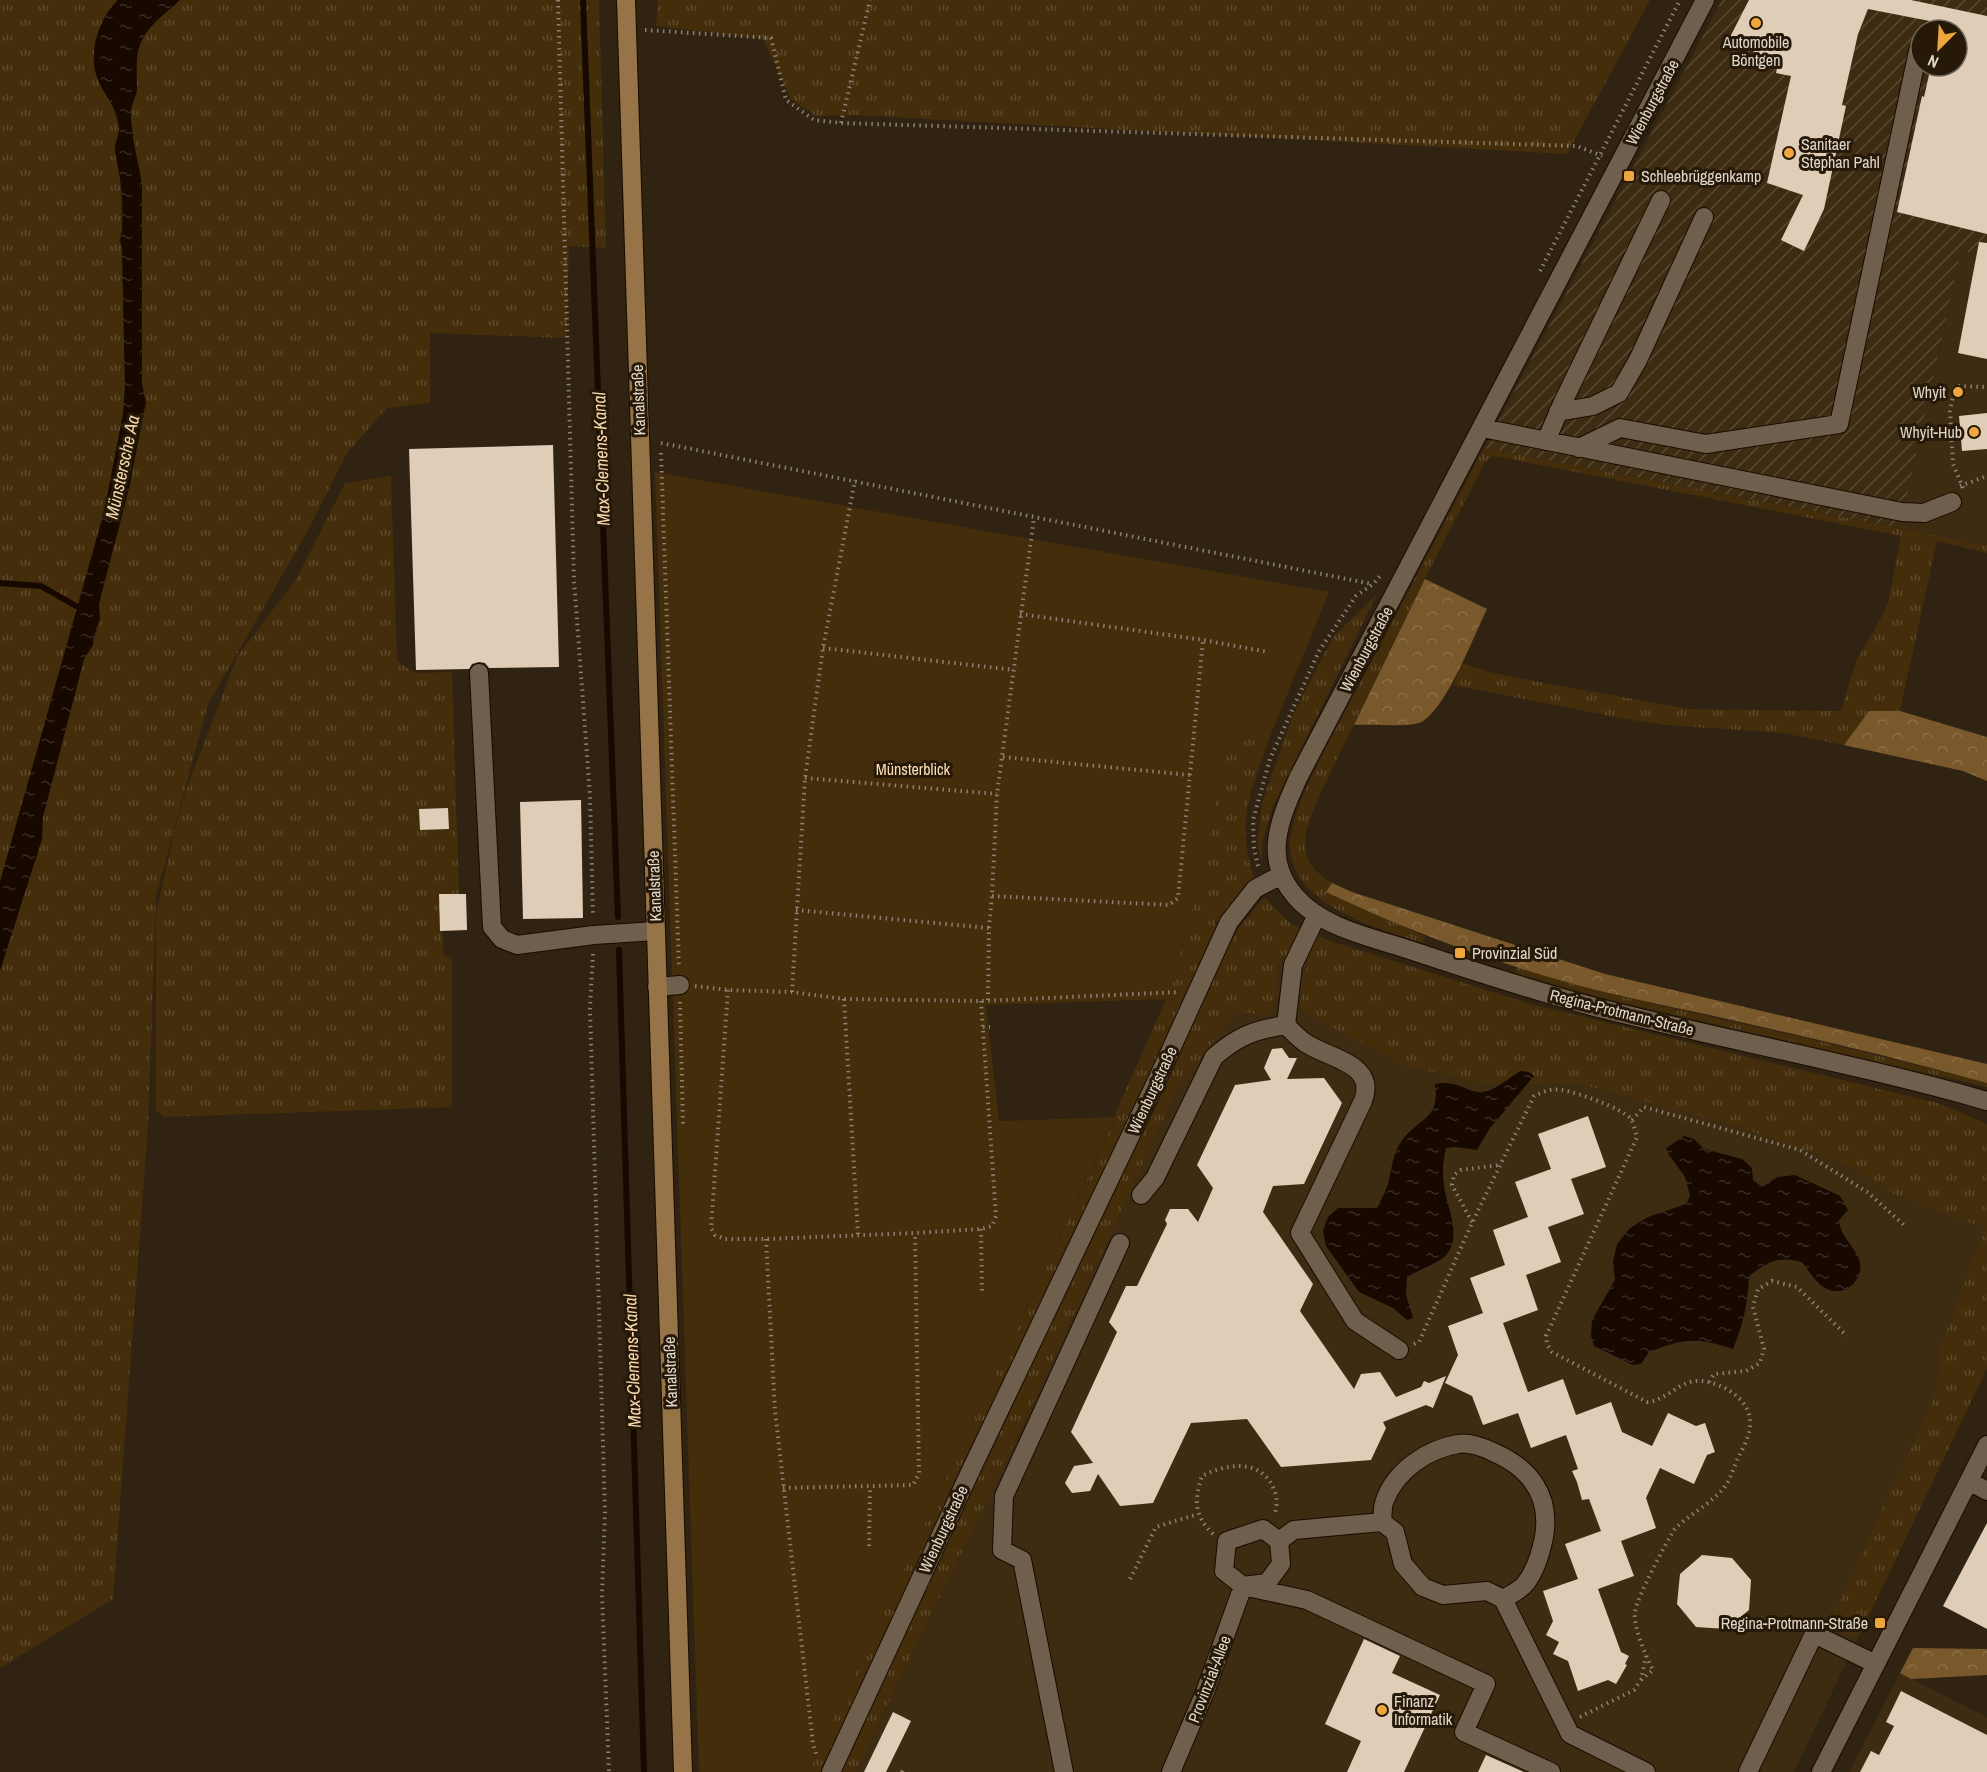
<svg xmlns="http://www.w3.org/2000/svg" width="1987" height="1772" viewBox="0 0 1987 1772" font-family="'Archivo Narrow',sans-serif">
  <style>
    .built { fill: #3d2b12 }
    .industrial { fill: url(#industrial-furrows); fill-rule: evenodd }
    .grass { fill: url(#grass-tufts) }
    .forest { fill: url(#forest-crowns) }
    .garden { fill: #432d0b }
    .water { fill: url(#water-ripples) }
    .lines { fill: none; stroke-linecap: round; stroke-linejoin: round }
    .stream { stroke: #170800; stroke-width: 6 }
    .building { fill: #dfcdb7 }
    .minor-casing { stroke: #180c00; stroke-width: 20 }
    .major-casing { stroke: #180c00; stroke-width: 20 }
    .path { stroke: #8c8173; stroke-width: 4; stroke-dasharray: 1.5 4.5; stroke-linecap: butt }
    .minor { stroke: #6f5f4c; stroke-width: 18 }
    .major { stroke: #967448; stroke-width: 18 }
    .poi-dot { fill: #efa73d; stroke: #261907; stroke-width: 2 }
    .labels { text-anchor: middle; dominant-baseline: central; stroke-width: 6; stroke-linejoin: round; paint-order: stroke }
    .poi-label { font-size: 16px; fill: #e0d7cc; stroke: #261907; text-anchor: start }
    .street-label { font-size: 16px; fill: #e0d7cc; stroke: #261907 }
    .park-label { font-size: 16px; fill: #fdddb5; stroke: #261907 }
    .water-label { font-size: 18px; font-style: italic; fill: #f7d7af; stroke: #261907 }
  </style>
  <defs>
    <pattern id="industrial-furrows" width="10" height="10" patternUnits="userSpaceOnUse" patternTransform="scale(1.5)"><rect width="10" height="10" fill="#3d2b12"/><path d="M-1 1l2-2M0 10L10 0M9 11l2-2" fill="none" stroke="#594933"/></pattern>
    <pattern id="grass-tufts" width="24" height="20" patternUnits="userSpaceOnUse" patternTransform="scale(1.5)"><rect width="24" height="20" fill="#432d0b"/><path d="M3 7l-1-3M5 7V3M7 7l1-3M15 17l-1-3M17 17v-4M19 17l1-3" fill="none" stroke="#5e4b2d"/></pattern>
    <pattern id="forest-crowns" width="20" height="18" patternUnits="userSpaceOnUse" patternTransform="scale(1.5)"><rect width="20" height="18" fill="#79582b"/><path d="M2 6a3 3 0 1 1 6 0M12 15a3 3 0 1 1 6 0" fill="none" stroke="#8c6f49"/></pattern>
    <pattern id="water-ripples" width="26" height="14" patternUnits="userSpaceOnUse" patternTransform="scale(1.5)"><rect width="26" height="14" fill="#170800"/><path d="M2 4q2-2 4 0t4 0M15 11q2-2 4 0t4 0" fill="none" stroke="#382b24"/></pattern>
  </defs>
  <rect width="100%" height="100%" fill="#302311"/>
  <path class="built" d="M 1961,251 L 1987,256 L 1987,545 L 1900,528 Z
    M 1242,945 L 1786,1081 L 1987,1146 L 1987,1368 L 1794,1772 L 855,1772 L 1001,1472 Z
    M 1900,1673 L 1987,1717 L 1987,1772 L 1849,1772 Z"/>
  <path class="industrial" d="M 1722,0 L 1987,0 L 1987,256 L 1961,251 L 1900,528 L 1484,448 ZM 1921,30 L 1957,30 L 1957,66 L 1921,66 Z"/>
  <path class="grass" d="M 0,0 L 118,0 L 107,13 L 95,44 L 119,128 L 115,151 L 120,179 L 122,230 L 119,239 L 122,247 L 125,387 L 123,414 L 112,478 L 93,553 L 0,882 Z
    M 180,0 L 599,0 L 606,248 L 569,246 L 566,338 L 430,333 L 430,403 L 387,408 L 347,453 L 306,534 L 208,704 L 156,896 L 148,1126 L 113,1599 L 0,1668 L 0,971 L 42,839 L 43,817 L 84,659 L 93,645 L 100,618 L 98,604 L 113,547 L 123,514 L 142,425 L 146,403 L 142,384 L 142,184 C 138,160 130,136 131,112 C 131,104 136,98 137,90 C 137,73 134,56 142,40 C 150,24 167,12 180,0 Z
    M 658,0 L 1650,0 L 1567,154 L 855,115 L 816,116 L 791,99 L 763,39 L 656,26 Z
    M 1484,448 L 1987,545 L 1987,553 L 1937,541 L 1900,711 L 1869,711 L 1844,745 L 1783,733 L 1666,725 L 1625,719 L 1453,685 L 1462,663 L 1485,671 L 1522,679 L 1689,709 L 1841,711 L 1856,661 L 1881,618 L 1888,603 L 1901,536 L 1500,457 L 1493,456 L 1485,462 L 1425,579 L 1319,796 C 1305,832 1292,859 1332,883 L 1326,892 L 1425,936 L 1423,943 C 1374,927 1279,902 1291,834 C 1296,807 1309,782 1321,757 Z
    M 391,476 L 397,661 L 415,673 L 452,672 L 459,894 L 466,894 L 467,930 L 442,931 L 444,956 L 452,957 L 452,1107 L 164,1117 L 156,1110 L 156,913 L 174,833 L 185,793 L 237,657 L 297,578 L 345,483 Z
    M 1377,594 L 1273,806 L 1262,843 L 1262,862 L 1257,843 L 1262,803 L 1292,717 L 1333,637 Z
    M 1270,737 C 1261,763 1249,791 1246,818 C 1244,838 1248,858 1254,878 L 1215,924 L 1232,940 L 1238,929 L 1264,897 L 1291,924 L 1327,940 L 1534,1005 L 1941,1104 L 1987,1124 L 1987,1368 L 1860,1634 L 1846,1636 L 1829,1624 L 1933,1401 L 1939,1372 L 1939,1351 L 1984,1228 L 1894,1194 L 1846,1164 L 1727,1123 L 1576,1083 L 1488,1084 L 1406,1066 L 1300,1010 L 1303,977 L 1310,962 L 1283,955 L 1274,977 L 1277,988 L 1273,1009 L 1264,1015 L 1237,1011 L 1178,1087 L 1001,1472 L 855,1772 L 808,1772 L 1116,1118 L 1115,1114 L 1166,999 L 1169,999 L 1207,850 L 1227,741 Z
    M 1517,967 L 1623,997 L 1806,1038 L 1973,1079 L 1987,1083 L 1987,1087 L 1610,1000 L 1515,973 Z"/>
  <path class="forest" d="M 1425,579 L 1487,609 C 1475,633 1444,715 1419,723 C 1407,727 1369,724 1354,725 Z
    M 1869,711 L 1900,711 L 1987,737 L 1987,781 L 1963,771 L 1844,745 Z
    M 1332,883 L 1352,892 L 1605,974 L 1987,1064 L 1987,1083 C 1894,1057 1799,1035 1705,1014 C 1663,1005 1622,997 1581,986 C 1492,962 1408,931 1326,892 Z
    M 1913,1648 L 1987,1649 L 1987,1675 L 1911,1679 L 1900,1673 Z"/>
  <path class="garden" d="M 655,472 L 1329,592 L 1270,737 L 1227,741 L 1207,850 L 1169,999 L 986,1005 L 999,1121 L 1116,1117 L 808,1772 L 699,1772 Z"/>
  <path class="water" d="M 118,0 L 180,0 C 168,11 153,22 144,36 C 134,53 137,71 137,90 C 136,98 131,104 131,112 C 131,136 138,160 142,184 L 142,384 L 146,403 L 143,414 L 130,484 L 99,604 L 100,618 L 93,638 L 93,645 L 84,659 L 43,817 L 42,839 L 0,971 L 0,882 L 104,512 L 123,414 L 125,387 L 122,247 C 119,240 121,237 122,230 C 123,214 123,194 120,179 C 119,168 115,158 115,147 C 116,140 120,133 119,125 C 115,97 91,87 94,53 C 95,34 104,13 118,0 Z
    M 1521,1071 L 1529,1072 L 1534,1076 L 1490,1128 L 1477,1150 L 1455,1147 L 1446,1148 C 1443,1161 1442,1172 1444,1186 C 1447,1208 1464,1239 1444,1257 C 1439,1262 1415,1272 1407,1277 L 1406,1295 L 1413,1318 L 1407,1320 L 1393,1308 L 1359,1292 L 1326,1246 L 1323,1231 L 1328,1217 L 1338,1208 L 1377,1208 C 1380,1201 1385,1194 1387,1187 C 1391,1174 1392,1157 1399,1145 C 1415,1118 1441,1122 1435,1084 C 1458,1079 1468,1094 1483,1092 C 1497,1090 1509,1077 1521,1071 Z
    M 1684,1136 L 1694,1139 L 1704,1149 L 1742,1159 L 1752,1168 L 1753,1180 L 1762,1187 L 1778,1177 L 1795,1175 L 1840,1196 L 1848,1210 L 1839,1220 C 1841,1245 1874,1257 1854,1283 C 1850,1288 1844,1291 1837,1291 C 1819,1291 1812,1274 1802,1262 C 1778,1256 1769,1261 1749,1276 C 1748,1303 1743,1325 1733,1349 C 1697,1337 1684,1338 1649,1352 L 1641,1364 L 1633,1365 L 1594,1346 L 1591,1336 L 1592,1320 L 1615,1280 L 1613,1262 L 1617,1244 L 1630,1228 L 1648,1217 L 1686,1204 L 1690,1196 L 1685,1177 L 1665,1149 Z"/>
  <g class="lines">
    <path class="stream" d="M 583,0 L 618,917
      M 0,583 L 41,586 L 83,610
      M 619,950 L 644,1772"/>
  </g>
  <path class="building" d="M 1749,0 L 1911,0 L 1987,16 L 1987,234 L 1897,212 L 1922,96 L 1924,97 L 1931,66 L 1957,66 L 1957,30 L 1939,30 L 1940,23 L 1868,9 L 1858,34 L 1842,105 L 1846,106 L 1824,209 L 1804,251 L 1781,240 L 1803,195 L 1767,183 L 1791,76 L 1776,73 L 1778,64 L 1729,39 Z
    M 1979,242 L 1987,243 L 1987,359 L 1958,353 Z
    M 1987,413 L 1987,449 L 1962,451 L 1959,416 Z
    M 553,445 L 559,667 L 489,668 L 485,663 L 479,662 L 472,664 L 469,669 L 416,670 L 409,449 Z
    M 581,800 L 583,918 L 523,919 L 520,802 Z
    M 448,808 L 449,829 L 420,830 L 419,809 Z
    M 439,894 L 466,894 L 467,930 L 440,931 Z
    M 1282,1048 L 1289,1058 L 1297,1058 L 1287,1079 L 1324,1078 L 1342,1103 L 1304,1184 L 1273,1186 L 1263,1212 L 1313,1284 L 1300,1311 L 1354,1389 L 1361,1374 L 1380,1372 L 1396,1397 L 1421,1387 L 1424,1381 L 1429,1383 L 1446,1376 L 1433,1408 L 1426,1405 L 1383,1422 L 1386,1428 L 1371,1460 L 1281,1467 L 1247,1419 L 1191,1423 L 1153,1503 L 1120,1506 L 1098,1474 L 1090,1491 L 1072,1493 L 1065,1483 L 1074,1466 L 1093,1463 L 1071,1432 L 1117,1332 L 1109,1322 L 1126,1286 L 1137,1286 L 1167,1224 L 1165,1220 L 1170,1209 L 1188,1209 L 1198,1222 L 1213,1188 L 1197,1165 L 1235,1085 L 1271,1080 L 1264,1068 L 1272,1049 Z
    M 1588,1116 L 1606,1167 L 1571,1179 L 1584,1214 L 1548,1227 L 1561,1262 L 1526,1275 L 1538,1310 L 1503,1323 L 1528,1392 L 1563,1379 L 1576,1415 L 1611,1402 L 1622,1432 L 1652,1446 L 1668,1413 L 1696,1426 L 1705,1423 L 1715,1452 L 1707,1455 L 1694,1484 L 1660,1468 L 1646,1498 L 1656,1528 L 1621,1541 L 1634,1576 L 1598,1589 L 1621,1652 L 1629,1656 L 1625,1664 L 1627,1665 L 1616,1684 L 1608,1680 L 1578,1691 L 1568,1661 L 1553,1654 L 1559,1642 L 1546,1635 L 1553,1621 L 1543,1591 L 1578,1579 L 1565,1544 L 1601,1531 L 1589,1499 L 1582,1500 L 1577,1482 L 1572,1471 L 1578,1469 L 1566,1435 L 1531,1448 L 1518,1413 L 1483,1425 L 1472,1396 L 1445,1383 L 1458,1355 L 1448,1326 L 1483,1313 L 1470,1278 L 1505,1265 L 1493,1230 L 1528,1217 L 1515,1182 L 1551,1169 L 1538,1134 Z
    M 1987,1523 L 1987,1629 L 1943,1606 Z
    M 1702,1555 L 1732,1558 L 1751,1580 L 1749,1610 L 1726,1629 L 1696,1627 L 1677,1604 L 1680,1574 Z
    M 1364,1639 L 1400,1656 L 1392,1673 L 1440,1695 L 1404,1772 L 1347,1772 L 1361,1741 L 1325,1724 Z
    M 1901,1691 L 1987,1735 L 1987,1772 L 1860,1772 L 1871,1751 L 1879,1755 L 1894,1726 L 1886,1722 Z
    M 893,1712 L 911,1721 L 886,1772 L 864,1772 Z
    M 1486,1755 L 1524,1772 L 1478,1772 Z"/>
  <g class="lines">
    <defs>
      <path id="minor" d="M 1705,0 L 1298,778 C 1280,819 1262,858 1295,896 C 1323,929 1375,938 1413,951 C 1473,971 1534,991 1595,1007 C 1725,1040 1858,1064 1987,1101
        M 1558,412 L 1593,406 L 1619,393 L 1638,360 L 1704,217
        M 1482,428 L 1902,512 L 1924,513 L 1952,502
        M 1546,441 L 1562,404 L 1661,200
        M 1579,448 L 1620,428 L 1706,444 L 1839,424 L 1918,51
        M 479,673 L 492,927 L 502,939 L 517,945 L 594,935 L 656,931
        M 657,987 L 680,985
        M 1286,1025 L 1293,965 L 1317,915
        M 1141,1195 L 1155,1178 L 1214,1057 C 1238,1036 1254,1030 1286,1025 C 1292,1031 1299,1039 1307,1044 C 1331,1059 1377,1064 1363,1101 L 1300,1233 L 1355,1321 L 1399,1350
        M 1969,1481 L 1987,1491
        M 1279,1541 L 1294,1530 L 1382,1522
        M 1243,1586 L 1267,1583 L 1281,1564 L 1279,1541 L 1263,1529 L 1227,1541 L 1224,1571 L 1243,1586 L 1307,1600 L 1486,1684 L 1464,1732 L 1551,1772
        M 1503,1599 C 1510,1595 1521,1590 1526,1583 C 1535,1571 1541,1552 1544,1537 C 1551,1495 1530,1468 1493,1452 C 1483,1447 1468,1442 1458,1444 C 1428,1449 1396,1470 1385,1500 C 1382,1506 1383,1515 1382,1522 L 1395,1532 L 1403,1564 L 1423,1587 L 1443,1595 L 1487,1591 L 1503,1599 L 1570,1734 L 1646,1772
        M 831,1772 L 971,1470 L 1157,1080 L 1229,922 L 1255,889 L 1281,875
        M 1064,1772 L 1022,1560 L 1002,1550 L 1004,1496 L 1120,1243
        M 1171,1772 L 1205,1692 L 1243,1586
        M 1748,1772 L 1814,1634 L 1876,1664
        M 1821,1772 L 1987,1445"/>
      <path id="major" d="M 626,0 L 683,1772"/>
    </defs>
    <use href="#minor" class="minor-casing"/>
    <use href="#major" class="major-casing"/>
    <path class="path" d="M 558,0 L 574,580 L 590,796 L 593,916
      M 645,30 L 771,38 L 786,100 L 814,120 L 841,123 L 1577,146 L 1602,156
      M 841,123 L 870,0
      M 1540,271 L 1680,0
      M 661,443 L 1372,584
      M 661,453 L 679,968
      M 1960,486 L 1987,476
      M 1963,488 L 1953,464 L 1950,411 L 1955,386 L 1987,387
      M 1020,614 L 1203,640 L 1268,652
      M 823,648 L 1014,670
      M 1003,757 L 1190,775
      M 805,778 L 997,794
      M 1258,866 L 1254,848 L 1253,820 L 1270,759 L 1319,651 L 1356,596 L 1373,584 L 1381,575
      M 992,896 L 1169,905 L 1178,898 L 1203,640
      M 796,910 L 989,928
      M 593,954 L 590,1008 L 605,1512 L 602,1595 L 609,1772
      M 695,986 L 728,990 L 792,992 L 844,999 L 981,1001 L 1179,992
      M 728,990 L 711,1228 L 715,1235 L 725,1239 L 766,1239 L 915,1233 L 981,1229 L 992,1226 L 996,1216 L 981,1001
      M 792,992 L 805,778 L 823,648 L 855,480
      M 844,999 L 858,1235
      M 988,1000 L 989,928 L 992,896 L 997,794 L 1034,518
      M 680,1002 L 683,1124
      M 983,1027 L 990,1027
      M 1632,1120 L 1644,1107 L 1800,1150 L 1867,1192 L 1905,1226
      M 1472,1222 L 1452,1185 L 1454,1175 L 1461,1170 L 1500,1165
      M 981,1229 L 982,1294
      M 766,1239 L 775,1411 L 813,1744 L 817,1757
      M 1414,1344 L 1419,1342 L 1472,1223 L 1534,1096 C 1542,1092 1551,1088 1561,1090 C 1576,1092 1622,1108 1631,1119 C 1634,1124 1635,1132 1637,1137 L 1546,1336 L 1547,1344 L 1552,1352 L 1647,1402 C 1667,1401 1680,1379 1701,1381 C 1724,1383 1753,1401 1750,1426 C 1749,1438 1742,1450 1737,1460 C 1732,1472 1729,1484 1720,1492 C 1706,1507 1687,1516 1674,1530 C 1665,1545 1637,1597 1635,1612 C 1633,1627 1646,1656 1653,1670 L 1641,1680
      M 1709,1382 L 1714,1374 L 1746,1371 L 1760,1363 L 1764,1349 L 1753,1307 L 1758,1289 L 1772,1281 L 1797,1287 L 1847,1336
      M 783,1488 L 913,1485 L 919,1474 L 915,1233
      M 1213,1534 C 1194,1516 1194,1500 1202,1476 C 1226,1464 1259,1458 1273,1487 C 1277,1495 1278,1506 1274,1515
      M 869,1546 L 870,1486
      M 1130,1579 L 1156,1527 L 1198,1514
      M 1580,1717 L 1634,1690 L 1641,1680 L 1646,1656
      M 902,1772 L 904,1767"/>
    <use href="#minor" class="minor"/>
    <use href="#major" class="major"/>
  </g>
  <g class="poi-dot">
    <circle cx="1756" cy="23" r="6"/>
    <circle cx="1789" cy="153" r="6"/>
    <rect x="1623" y="170" width="12" height="12" rx="3"/>
    <circle cx="1958" cy="392" r="6"/>
    <circle cx="1974" cy="432" r="6"/>
    <rect x="1454" y="947" width="12" height="12" rx="3"/>
    <rect x="1874" y="1617" width="12" height="12" rx="3"/>
    <circle cx="1382" cy="1710" r="6"/>
  </g>
  <g class="labels">
    <g class="poi-label">
      <text x="1756" y="42" text-anchor="middle">Automobile<tspan x="1756" dy="18">Böntgen</tspan></text>
      <text x="1801" y="144">Sanitaer<tspan x="1801" dy="18">Stephan Pahl</tspan></text>
      <text x="1641" y="176">Schleebrüggenkamp</text>
      <text x="1946" y="392" text-anchor="end">Whyit</text>
      <text x="1962" y="432" text-anchor="end">Whyit-Hub</text>
      <text x="1472" y="953">Provinzial Süd</text>
      <text x="1868" y="1623" text-anchor="end">Regina-Protmann-Straße</text>
      <text x="1394" y="1701">Finanz<tspan x="1394" dy="18">Informatik</tspan></text>
    </g>
    <g class="street-label">
      <text transform="translate(1652 102) rotate(-62)">Wienburgstraße</text>
      <text transform="translate(638 400) rotate(-92)">Kanalstraße</text>
      <text transform="translate(1366 649) rotate(-62)">Wienburgstraße</text>
      <text transform="translate(654 886) rotate(-92)">Kanalstraße</text>
      <text transform="translate(1622 1012) rotate(14)">Regina-Protmann-Straße</text>
      <text transform="translate(1152 1090) rotate(-65)">Wienburgstraße</text>
      <text transform="translate(670 1372) rotate(-92)">Kanalstraße</text>
      <text transform="translate(943 1529) rotate(-65)">Wienburgstraße</text>
      <text transform="translate(1209 1679) rotate(-69)">Provinzial-Allee</text>
    </g>
    <g class="park-label">
      <text x="913" y="769">Münsterblick</text>
    </g>
    <g class="water-label">
      <text transform="translate(601 459) rotate(-92)">Max-Clemens-Kanal</text>
      <text transform="translate(122 467) rotate(-78)">Münstersche Aa</text>
      <text transform="translate(632 1361) rotate(-92)">Max-Clemens-Kanal</text>
    </g>
  </g>
  <g transform="translate(1939 48) rotate(204)"><circle r="28" fill="#261907" stroke="#706556" stroke-width="1.5"/>
  <path d="M0-4.5L10 22L0 15L-10 22Z" fill="#efa73d"/>
  <text y="-9" font-size="16" font-weight="bold" text-anchor="middle" fill="#e0d7cc">N</text>
  </g>
</svg>
